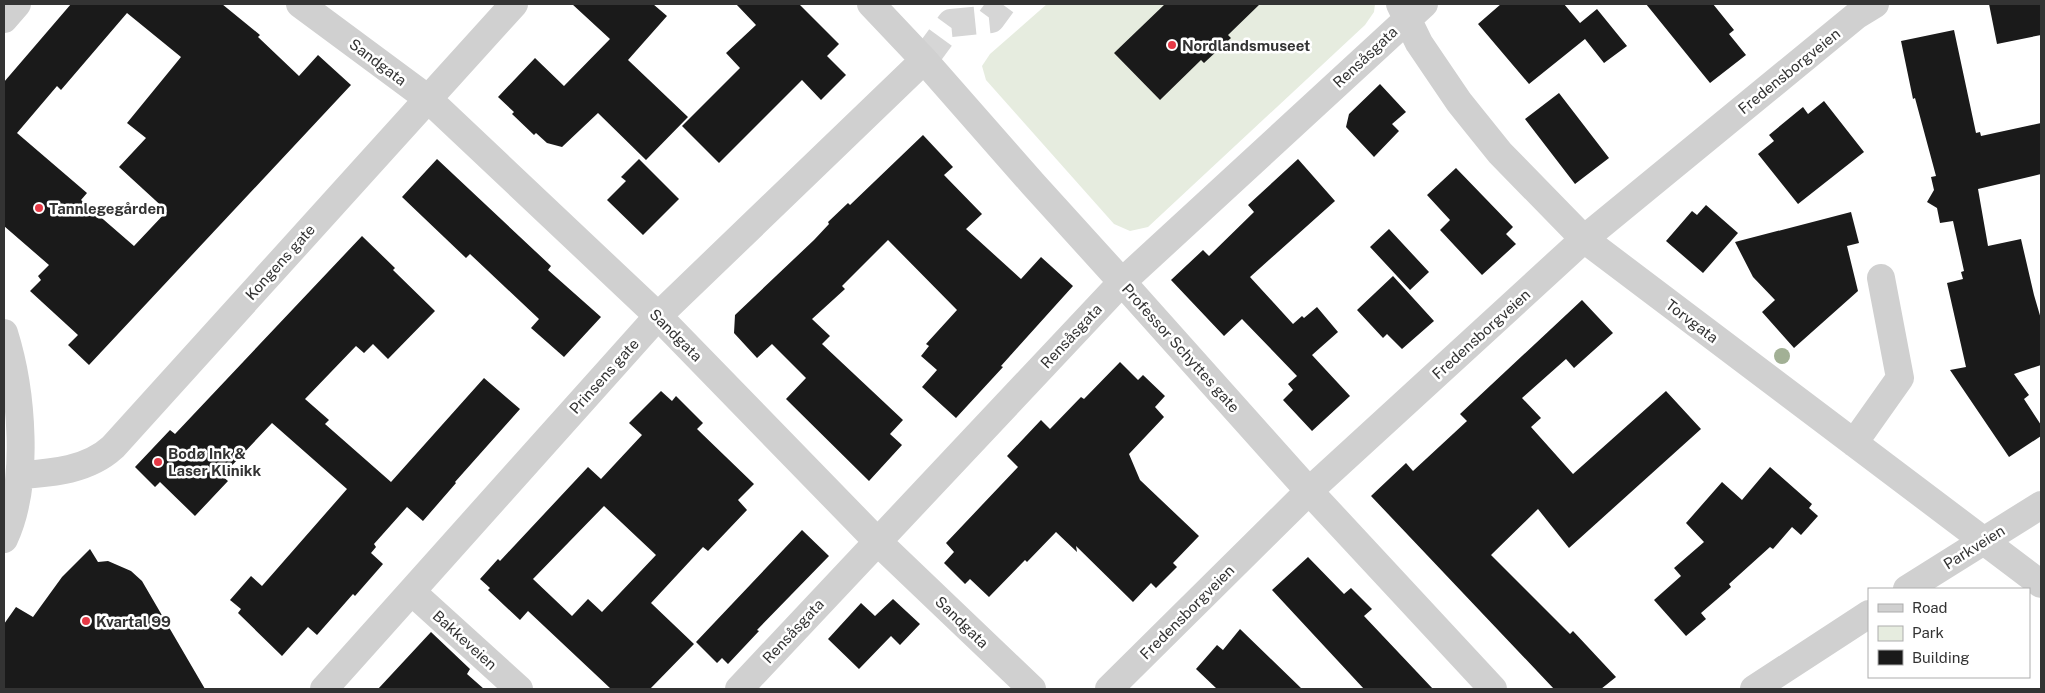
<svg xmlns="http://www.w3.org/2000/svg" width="2045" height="693" viewBox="0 0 2045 693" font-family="'Public Sans',sans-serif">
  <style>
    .green { fill: #e6ecdf }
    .building { fill: #1a1a1a; fill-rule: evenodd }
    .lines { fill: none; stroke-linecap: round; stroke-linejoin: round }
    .minor-tunnel { stroke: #d6d6d6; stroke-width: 28; stroke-dasharray: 28 14; stroke-linecap: butt }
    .minor { stroke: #d0d0d0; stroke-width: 28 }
    .tree { fill: #a2b095 }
    .poi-dot { fill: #e63946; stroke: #fff; stroke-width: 2 }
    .labels { text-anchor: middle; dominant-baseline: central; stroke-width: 5; stroke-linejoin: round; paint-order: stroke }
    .poi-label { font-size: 15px; font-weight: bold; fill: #333; stroke: #fff; text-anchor: start }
    .street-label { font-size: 15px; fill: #333; stroke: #fff }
  </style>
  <rect width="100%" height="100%" fill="#fff"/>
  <path class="green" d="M 1047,4 L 1375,4 L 1374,12 L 1365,25 L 1148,227 L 1130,231 L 1114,224 L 986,80 L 982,66 L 990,54 Z"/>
  <path class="building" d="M 71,4 L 222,4 L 260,35 L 258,37 L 299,76 L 318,55 L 351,85 L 89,365 L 68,345 L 78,335 L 30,291 L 41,280 L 38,276 L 49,265 L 4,226 L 4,82 ZM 127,13 L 181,57 L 127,123 L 146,138 L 119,167 L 167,211 L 134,246 L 81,200 L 87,193 L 17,133 L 57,86 L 61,90 Z
    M 572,4 L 653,4 L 667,16 L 628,60 L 688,117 L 646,160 L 598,113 L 562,147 L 547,143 L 536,133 L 534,135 L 512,114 L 514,112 L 498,97 L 535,58 L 564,86 L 610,39 Z
    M 736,4 L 799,4 L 839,44 L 827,56 L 846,75 L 821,100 L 802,80 L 719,163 L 682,126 L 740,68 L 726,53 L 756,25 Z
    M 1165,4 L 1260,4 L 1228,35 L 1231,38 L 1204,63 L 1201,60 L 1160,100 L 1114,53 Z
    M 1501,4 L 1564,4 L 1580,23 L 1597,9 L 1627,46 L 1604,63 L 1585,39 L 1529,84 L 1478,24 Z
    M 1646,4 L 1713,4 L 1734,30 L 1729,34 L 1746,55 L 1710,83 Z
    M 1989,4 L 2041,4 L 2041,35 L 1997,44 Z
    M 1954,30 L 1976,133 L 1980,132 L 1981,136 L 2041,123 L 2041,174 L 1978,189 L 1988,246 L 2021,239 L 2034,295 L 2041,319 L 2041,365 L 2014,374 L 2029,395 L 2024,399 L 2041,425 L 2041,436 L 2009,457 L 1950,370 L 1966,367 L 1947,283 L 1963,279 L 1961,272 L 1964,271 L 1953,221 L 1940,223 L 1937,208 L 1927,202 L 1934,190 L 1931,177 L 1936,176 L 1915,98 L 1913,99 L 1901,41 Z
    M 1380,84 L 1406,112 L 1392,124 L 1399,131 L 1374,157 L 1346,127 L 1349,114 Z
    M 1559,93 L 1609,158 L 1575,184 L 1525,119 Z
    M 1824,101 L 1864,152 L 1798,204 L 1758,154 L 1774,141 L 1769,135 L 1803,107 L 1808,114 Z
    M 923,135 L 953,167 L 944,175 L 982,214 L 966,229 L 1021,279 L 1041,257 L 1073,286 L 1001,366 L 1003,367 L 956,418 L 922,387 L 937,370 L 921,356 L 929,346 L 926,344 L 957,310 L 888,240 L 842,286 L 845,289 L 812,319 L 830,336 L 822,344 L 903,420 L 890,434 L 902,445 L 869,481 L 786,399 L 806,378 L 772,344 L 757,358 L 734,333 L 735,315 L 814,240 L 829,224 L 828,222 L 848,203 L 850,205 Z
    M 437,159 L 551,266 L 548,270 L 601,317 L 564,357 L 531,328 L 539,319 L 470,254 L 466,258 L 402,197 Z
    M 639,159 L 679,199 L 643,235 L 607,200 L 626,181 L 621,177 Z
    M 1298,159 L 1335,201 L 1250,277 L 1293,324 L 1302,316 L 1304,318 L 1317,307 L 1338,332 L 1312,355 L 1350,396 L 1312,431 L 1283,400 L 1293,390 L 1288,384 L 1297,376 L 1242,319 L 1224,336 L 1171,280 L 1203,250 L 1209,256 L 1254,212 L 1248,205 Z
    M 1456,168 L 1513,227 L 1506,234 L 1516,244 L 1482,275 L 1440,230 L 1450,220 L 1427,195 Z
    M 1706,205 L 1738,233 L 1703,273 L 1666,241 L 1692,211 L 1697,215 Z
    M 1851,212 L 1859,243 L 1847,246 L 1858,291 L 1794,348 L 1762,312 L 1775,300 L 1753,277 L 1735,242 Z
    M 1389,229 L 1429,272 L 1410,290 L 1370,247 Z
    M 362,236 L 395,268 L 393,270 L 435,311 L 388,359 L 373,344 L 364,353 L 356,346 L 305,399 L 329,420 L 325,424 L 391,482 L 484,378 L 520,409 L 455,482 L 456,483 L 423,521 L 407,507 L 374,544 L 376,547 L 371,553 L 383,564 L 355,596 L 353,594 L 317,635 L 308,627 L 282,656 L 238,613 L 241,609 L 230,600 L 251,576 L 262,586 L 347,489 L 272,423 L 222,476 L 228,481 L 195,516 L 160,482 L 155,487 L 135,467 L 170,430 L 175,434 Z
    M 1393,276 L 1434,321 L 1402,349 L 1387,334 L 1383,338 L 1357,310 Z
    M 1582,300 L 1613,333 L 1574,368 L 1566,359 L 1522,398 L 1541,418 L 1531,427 L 1573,474 L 1666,391 L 1701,429 L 1569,548 L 1538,509 L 1491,555 L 1570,634 L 1573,631 L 1616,677 L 1601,689 L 1554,689 L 1371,496 L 1406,463 L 1413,471 L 1467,421 L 1460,414 Z
    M 1120,362 L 1138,380 L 1143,375 L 1165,396 L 1155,407 L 1164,417 L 1129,454 L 1140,480 L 1199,536 L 1173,563 L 1177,567 L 1156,588 L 1151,583 L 1133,602 L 1076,546 L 1077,552 L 1056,532 L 1027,562 L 1025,560 L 989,597 L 970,579 L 965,584 L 944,563 L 954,552 L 946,543 L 1018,467 L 1007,456 L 1041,420 L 1050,429 L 1081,397 L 1084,399 Z
    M 661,391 L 672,401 L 676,396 L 703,423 L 697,429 L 754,484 L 738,500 L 747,510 L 708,551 L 703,547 L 651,603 L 694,644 L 650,689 L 611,689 L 528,611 L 520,620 L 488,590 L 490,588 L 480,579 L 498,559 L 500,561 L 588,467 L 601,479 L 642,435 L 629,423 ZM 604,506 L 656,555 L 602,612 L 588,599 L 572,616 L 533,579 Z
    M 1770,467 L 1812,504 L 1809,508 L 1818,516 L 1801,535 L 1792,527 L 1773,549 L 1770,547 L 1729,584 L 1731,587 L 1701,613 L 1706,619 L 1686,636 L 1654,600 L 1681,576 L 1674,568 L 1704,542 L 1686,523 L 1722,482 L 1742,500 Z
    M 802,530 L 829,556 L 757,630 L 759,631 L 728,664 L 722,658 L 717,663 L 696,642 Z
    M 90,549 L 98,562 L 108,561 L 131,571 L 142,581 L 205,689 L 4,689 L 4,624 L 16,607 L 33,617 L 62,577 Z
    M 1308,557 L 1344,594 L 1351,588 L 1372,609 L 1364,616 L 1433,689 L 1364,689 L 1272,590 Z
    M 893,599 L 920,624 L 900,645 L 891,636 L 859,669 L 828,639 L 861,603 L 875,616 Z
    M 1240,629 L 1302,689 L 1217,689 L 1196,669 L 1217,645 L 1223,650 Z
    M 431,632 L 470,669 L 467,674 L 484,689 L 378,689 Z"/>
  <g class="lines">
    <path class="minor-tunnel" d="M 924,60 L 951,23 L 991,19 L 1002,4"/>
    <path class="minor" d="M 300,4 L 427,98 L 658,316 L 877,541 L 1032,689
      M 871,4 L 924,60 L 1033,184 L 1122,282 L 1309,491 L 1493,689
      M 1400,4 L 1419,43 L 1459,102 L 1500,153 L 1584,239 L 2041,584
      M 4,19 L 17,4
      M 4,333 C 22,390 30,484 4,539
      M 1854,443 L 1900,378 L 1881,278
      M 21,475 C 53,473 88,470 113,447 L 514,4
      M 1907,589 L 2041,505
      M 412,592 L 519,689
      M 324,689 L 658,316 L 924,60
      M 739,689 L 1122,282 L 1424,4
      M 1109,689 L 1309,491 L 1584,239 L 1857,15 L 1875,4
      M 1754,689 L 1869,614"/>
  </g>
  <circle class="tree" cx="1782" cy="356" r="8"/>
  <g class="poi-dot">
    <circle cx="1172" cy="45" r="5"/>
    <circle cx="39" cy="208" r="5"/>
    <circle cx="158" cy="462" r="5"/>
    <circle cx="86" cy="621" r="5"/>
  </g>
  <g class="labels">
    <g class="poi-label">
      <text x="1182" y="45">Nordlandsmuseet</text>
      <text x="49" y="208">Tannlegegården</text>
      <text x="168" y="453">Bodø Ink &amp;<tspan x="168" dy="17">Laser Klinikk</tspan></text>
      <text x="96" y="621">Kvartal 99</text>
    </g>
    <g class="street-label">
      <text transform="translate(1365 57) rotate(-43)">Rensåsgata</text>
      <text transform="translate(378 62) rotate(37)">Sandgata</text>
      <text transform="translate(1789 71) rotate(-39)">Fredensborgveien</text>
      <text transform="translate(280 262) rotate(-48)">Kongens gate</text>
      <text transform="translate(1692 321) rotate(37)">Torvgata</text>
      <text transform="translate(1481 334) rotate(-42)">Fredensborgveien</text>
      <text transform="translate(676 335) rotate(45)">Sandgata</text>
      <text transform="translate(1071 336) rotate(-47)">Rensåsgata</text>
      <text transform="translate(1181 348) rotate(48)">Professor Schyttes gate</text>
      <text transform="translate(604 376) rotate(-48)">Prinsens gate</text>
      <text transform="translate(1974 547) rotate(-32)">Parkveien</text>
      <text transform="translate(1187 612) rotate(-45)">Fredensborgveien</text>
      <text transform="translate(962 622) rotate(44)">Sandgata</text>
      <text transform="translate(793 631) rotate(-47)">Rensåsgata</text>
      <text transform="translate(465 640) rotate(42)">Bakkeveien</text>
    </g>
  </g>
  <rect width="2045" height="693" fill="none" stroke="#333333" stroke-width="10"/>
  <rect x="1868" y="588" width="162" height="90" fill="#ffffff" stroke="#adadad"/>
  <rect x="1878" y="604" width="25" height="8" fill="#d0d0d0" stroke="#adadad"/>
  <text x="1912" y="613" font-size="15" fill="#333333">Road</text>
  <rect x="1878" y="626" width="25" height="15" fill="#e6ecdf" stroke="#adadad"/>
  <text x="1912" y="638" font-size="15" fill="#333333">Park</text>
  <rect x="1878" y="650" width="25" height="15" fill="#1a1a1a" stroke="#adadad"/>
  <text x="1912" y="663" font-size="15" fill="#333333">Building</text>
</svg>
